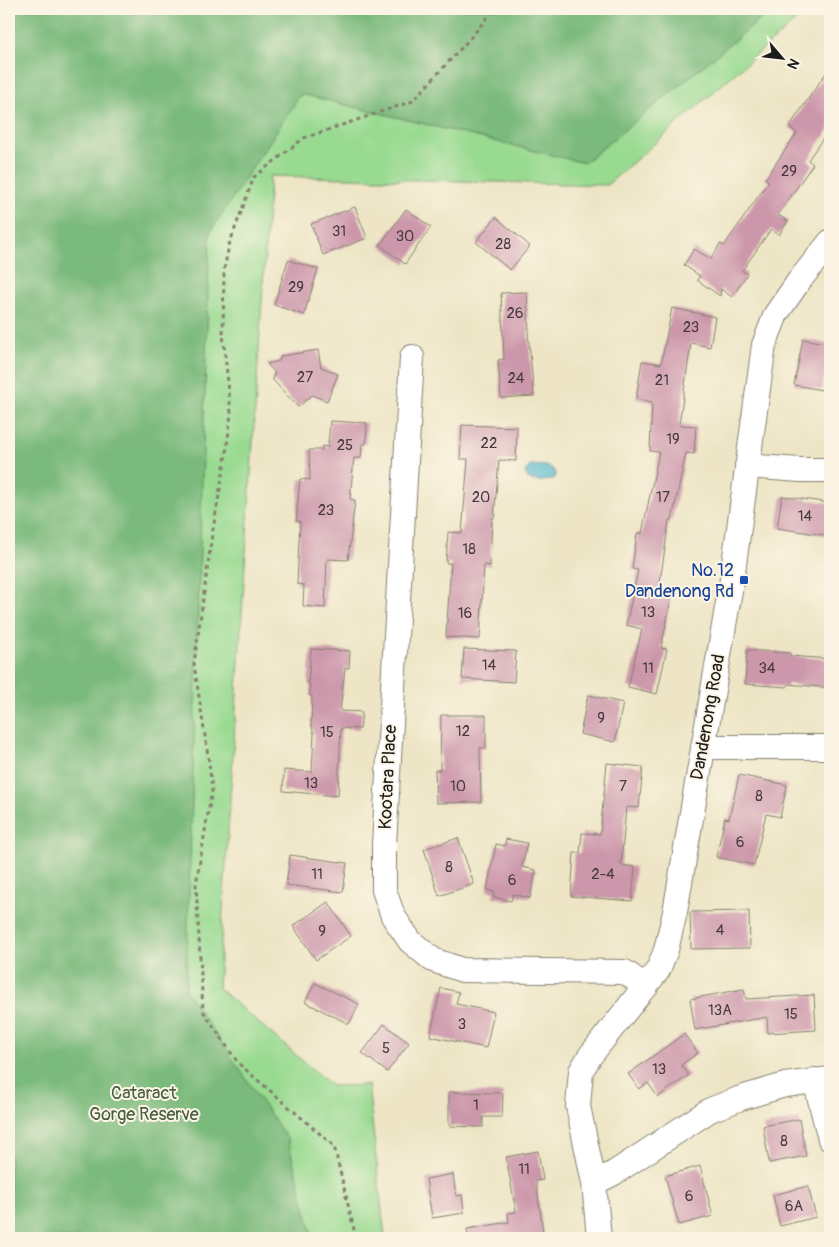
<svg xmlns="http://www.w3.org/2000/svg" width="839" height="1247" viewBox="0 0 839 1247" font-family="Pangolin,sans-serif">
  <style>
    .green { fill: #99da91; stroke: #5a7b56 }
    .forest { fill: #7aba7b; stroke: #4b6b4c }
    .water { fill: #4eb6cc; stroke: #356974 }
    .building { fill: #cc97ab }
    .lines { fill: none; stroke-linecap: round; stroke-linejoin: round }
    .minor-casing { stroke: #848070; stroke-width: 26 }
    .path { stroke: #848070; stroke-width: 3; stroke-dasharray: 4 4; stroke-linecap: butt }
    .minor { stroke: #fff; stroke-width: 24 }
    .transit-dot { fill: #1a4fb4; stroke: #fcf5e5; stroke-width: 2 }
    .labels { text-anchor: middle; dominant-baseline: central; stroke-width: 4; stroke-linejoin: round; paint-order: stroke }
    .number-label { font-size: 15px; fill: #483b40 }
    .transit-label { font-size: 18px; fill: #164399; stroke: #fcf5e5; text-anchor: end }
    .street-label { font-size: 18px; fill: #1c1c1c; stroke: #fcf5e5 }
    .park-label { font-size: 18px; fill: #485e45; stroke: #fcf5e5 }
  </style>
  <rect width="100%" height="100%" fill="#fcf5e5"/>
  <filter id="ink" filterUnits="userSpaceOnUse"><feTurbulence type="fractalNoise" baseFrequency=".02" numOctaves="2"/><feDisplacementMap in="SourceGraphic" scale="10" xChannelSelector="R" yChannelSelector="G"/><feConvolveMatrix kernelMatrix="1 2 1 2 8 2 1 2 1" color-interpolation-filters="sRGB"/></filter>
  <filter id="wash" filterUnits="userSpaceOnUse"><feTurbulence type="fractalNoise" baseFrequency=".0096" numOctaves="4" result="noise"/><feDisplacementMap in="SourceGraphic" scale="20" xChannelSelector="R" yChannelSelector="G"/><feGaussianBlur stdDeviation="1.12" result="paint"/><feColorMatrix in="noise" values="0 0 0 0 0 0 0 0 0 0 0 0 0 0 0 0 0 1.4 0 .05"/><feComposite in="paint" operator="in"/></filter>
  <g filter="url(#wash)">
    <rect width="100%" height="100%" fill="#ede5c5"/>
    <path class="green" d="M 9,9 L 809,9 L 607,185 L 270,176 L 218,988 L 332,1086 L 368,1085 L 385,1238 L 9,1238 Z"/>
    <path class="forest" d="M 9,9 L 773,9 L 584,163 L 301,94 L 210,232 L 186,991 L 288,1140 L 313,1238 L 9,1238 Z"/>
    <path class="water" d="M 531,465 C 542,466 557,464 555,478 C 547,482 536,482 528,479 L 525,471 Z"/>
    <g id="blocks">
      <path class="building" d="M 830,67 L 830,128 L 808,160 L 813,164 L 778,215 L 788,221 L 779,235 L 771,229 L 742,271 L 747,274 L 732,297 L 721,289 L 720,296 L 697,280 L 700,276 L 684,265 L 694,249 L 711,259 L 720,244 L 724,246 L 769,181 L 765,179 L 797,133 L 789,127 Z
        M 355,207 L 367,238 L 323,255 L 311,224 Z
        M 406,209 L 431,227 L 405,264 L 380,245 Z
        M 496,217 L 530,246 L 510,270 L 476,242 Z
        M 288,260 L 318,269 L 304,315 L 274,305 Z
        M 527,292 L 529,332 L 528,332 L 534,396 L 501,398 L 498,360 L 504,359 L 501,293 Z
        M 672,308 L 715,317 L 710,347 L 691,343 L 679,425 L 696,426 L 694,454 L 686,453 L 672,520 L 669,520 L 658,596 L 671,599 L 661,648 L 667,649 L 657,694 L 628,687 L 642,629 L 626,625 L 638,570 L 632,569 L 637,533 L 642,533 L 659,452 L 650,451 L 652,402 L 636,399 L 642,361 L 661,364 Z
        M 803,339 L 830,344 L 822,390 L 794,385 Z
        M 318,350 L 321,367 L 338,374 L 327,401 L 312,395 L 298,407 L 272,379 L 275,373 L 267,364 L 279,361 L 281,356 Z
        M 330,421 L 367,423 L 366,444 L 362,444 L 361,458 L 354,458 L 350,499 L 355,500 L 348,560 L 327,559 L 325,608 L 303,606 L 304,585 L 297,584 L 300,521 L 296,521 L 300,479 L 310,480 L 309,450 L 322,450 L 322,446 L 328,447 Z
        M 462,425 L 517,427 L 516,461 L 499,460 L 494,518 L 492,518 L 490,566 L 484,565 L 480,639 L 446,637 L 451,563 L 446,563 L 448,532 L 462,533 L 468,459 L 460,459 Z
        M 782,496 L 830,503 L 830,536 L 777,528 Z
        M 311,649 L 350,651 L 349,668 L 345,668 L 340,711 L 362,712 L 360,729 L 341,728 L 338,796 L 283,791 L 284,770 L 312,772 L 314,734 L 311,724 L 312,696 L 310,696 L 310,684 L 308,684 Z
        M 464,649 L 516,651 L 514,682 L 462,679 Z
        M 747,650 L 790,653 L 790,656 L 830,659 L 830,688 L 788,684 L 787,687 L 745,684 Z
        M 588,695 L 623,703 L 615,742 L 580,734 Z
        M 441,715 L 486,715 L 486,748 L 480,748 L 481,802 L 436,803 L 435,770 L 440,770 Z
        M 607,763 L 643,767 L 639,808 L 626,807 L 621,865 L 635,867 L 632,901 L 571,896 L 574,853 L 580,853 L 582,833 L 600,834 Z
        M 739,775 L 787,785 L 780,817 L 766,814 L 754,865 L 716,857 L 725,818 L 729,819 Z
        M 458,838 L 474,884 L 439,896 L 424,849 Z
        M 506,839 L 527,843 L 522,867 L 536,870 L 530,898 L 513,894 L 511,901 L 493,897 L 494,892 L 487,890 L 496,844 L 505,846 Z
        M 290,855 L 347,863 L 343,892 L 286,885 Z
        M 328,902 L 351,936 L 316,960 L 293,926 Z
        M 749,911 L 750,948 L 691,949 L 690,912 Z
        M 315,983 L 359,1004 L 349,1024 L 305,1002 Z
        M 441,988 L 459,992 L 456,1004 L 494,1012 L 486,1048 L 430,1036 Z
        M 744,989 L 746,999 L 814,995 L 816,1030 L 768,1033 L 767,1017 L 695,1030 L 690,999 Z
        M 384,1024 L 409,1043 L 387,1072 L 362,1053 Z
        M 684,1034 L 698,1053 L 681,1065 L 689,1075 L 658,1097 L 648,1083 L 639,1089 L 628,1074 Z
        M 449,1092 L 503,1093 L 502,1117 L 483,1117 L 483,1127 L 449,1126 Z
        M 799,1119 L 806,1156 L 769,1163 L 763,1126 Z
        M 538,1151 L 543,1180 L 536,1181 L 544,1238 L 468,1238 L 467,1229 L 509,1222 L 508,1213 L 516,1212 L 506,1157 Z
        M 700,1166 L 713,1216 L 679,1225 L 665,1176 Z
        M 453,1174 L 456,1196 L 462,1195 L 464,1213 L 432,1218 L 426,1179 Z
        M 808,1186 L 816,1217 L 780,1226 L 773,1195 Z"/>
    </g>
  </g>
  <g filter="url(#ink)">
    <use href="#blocks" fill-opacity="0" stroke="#848070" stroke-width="1"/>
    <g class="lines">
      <defs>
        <path id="minor" d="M 412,357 L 384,845 L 384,890 L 393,916 L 410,941 L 433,960 L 462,970 L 625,972 L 646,987
          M 747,466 L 800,470 L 830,470
          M 703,747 L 830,747
          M 815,1080 L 830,1139
          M 594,1183 L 578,1106 L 581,1071 L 590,1056 L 658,970 L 666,950 L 675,912 L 732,579 L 764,345 L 776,314 L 799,281 L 830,242
          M 599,1238 L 594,1183 L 614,1173 L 710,1110 L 741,1098 L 785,1085 L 830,1079"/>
      </defs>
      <use href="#minor" class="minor-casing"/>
      <path class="path" d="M 356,1238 L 334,1146 L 238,1063 L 203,1011 L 196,884 L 212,790 L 209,762 L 194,664 L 212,535 L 226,455 L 231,413 L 223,334 L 224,270 L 229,245 L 254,177 L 304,138 L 413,101 L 473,35 L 494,9"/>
      <use href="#minor" class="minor"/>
    </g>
  </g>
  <rect class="transit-dot" x="739" y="575" width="10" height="10" rx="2.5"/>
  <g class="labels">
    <g class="number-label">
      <text x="789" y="171">29</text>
      <text x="339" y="231">31</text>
      <text x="405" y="236">30</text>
      <text x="503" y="244">28</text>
      <text x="296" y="287">29</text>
      <text x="515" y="313">26</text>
      <text x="691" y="327">23</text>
      <text x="305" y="377">27</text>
      <text x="516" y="378">24</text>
      <text x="662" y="380">21</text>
      <text x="673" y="439">19</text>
      <text x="489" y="443">22</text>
      <text x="345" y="445">25</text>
      <text x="481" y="497">20</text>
      <text x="663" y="497">17</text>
      <text x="326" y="510">23</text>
      <text x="805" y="516">14</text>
      <text x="469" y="549">18</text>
      <text x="648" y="612">13</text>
      <text x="465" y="613">16</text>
      <text x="489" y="665">14</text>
      <text x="648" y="668">11</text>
      <text x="767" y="668">34</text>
      <text x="601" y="718">9</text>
      <text x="463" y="731">12</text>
      <text x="327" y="732">15</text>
      <text x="311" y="783">13</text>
      <text x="458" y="786">10</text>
      <text x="623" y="786">7</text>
      <text x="759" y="796">8</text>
      <text x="740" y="842">6</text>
      <text x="449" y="867">8</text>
      <text x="317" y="874">11</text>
      <text x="603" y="874">2-4</text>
      <text x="512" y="880">6</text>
      <text x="720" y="930">4</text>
      <text x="322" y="931">9</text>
      <text x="720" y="1010">13A</text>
      <text x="791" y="1014">15</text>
      <text x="462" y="1024">3</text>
      <text x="386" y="1048">5</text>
      <text x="659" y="1069">13</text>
      <text x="476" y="1105">1</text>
      <text x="784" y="1141">8</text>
      <text x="524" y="1169">11</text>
      <text x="689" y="1196">6</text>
      <text x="794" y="1206">6A</text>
    </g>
    <g class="transit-label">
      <text x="734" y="570">No.12<tspan x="734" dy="21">Dandenong Rd</tspan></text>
    </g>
    <g class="street-label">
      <text transform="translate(708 717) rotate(-80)">Dandenong Road</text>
      <text transform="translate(388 777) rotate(-87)">Kootara Place</text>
    </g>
    <g class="park-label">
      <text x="144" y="1093">Cataract<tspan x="144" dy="21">Gorge Reserve</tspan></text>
    </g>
  </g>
  <rect width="839" height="1247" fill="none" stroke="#fcf5e5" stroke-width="30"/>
  <g transform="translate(782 58) rotate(118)" stroke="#fcf5e5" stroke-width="4" paint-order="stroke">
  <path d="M0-4L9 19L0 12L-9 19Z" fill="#1c1c1c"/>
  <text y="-8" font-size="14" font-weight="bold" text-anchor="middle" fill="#1c1c1c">N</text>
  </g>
</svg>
